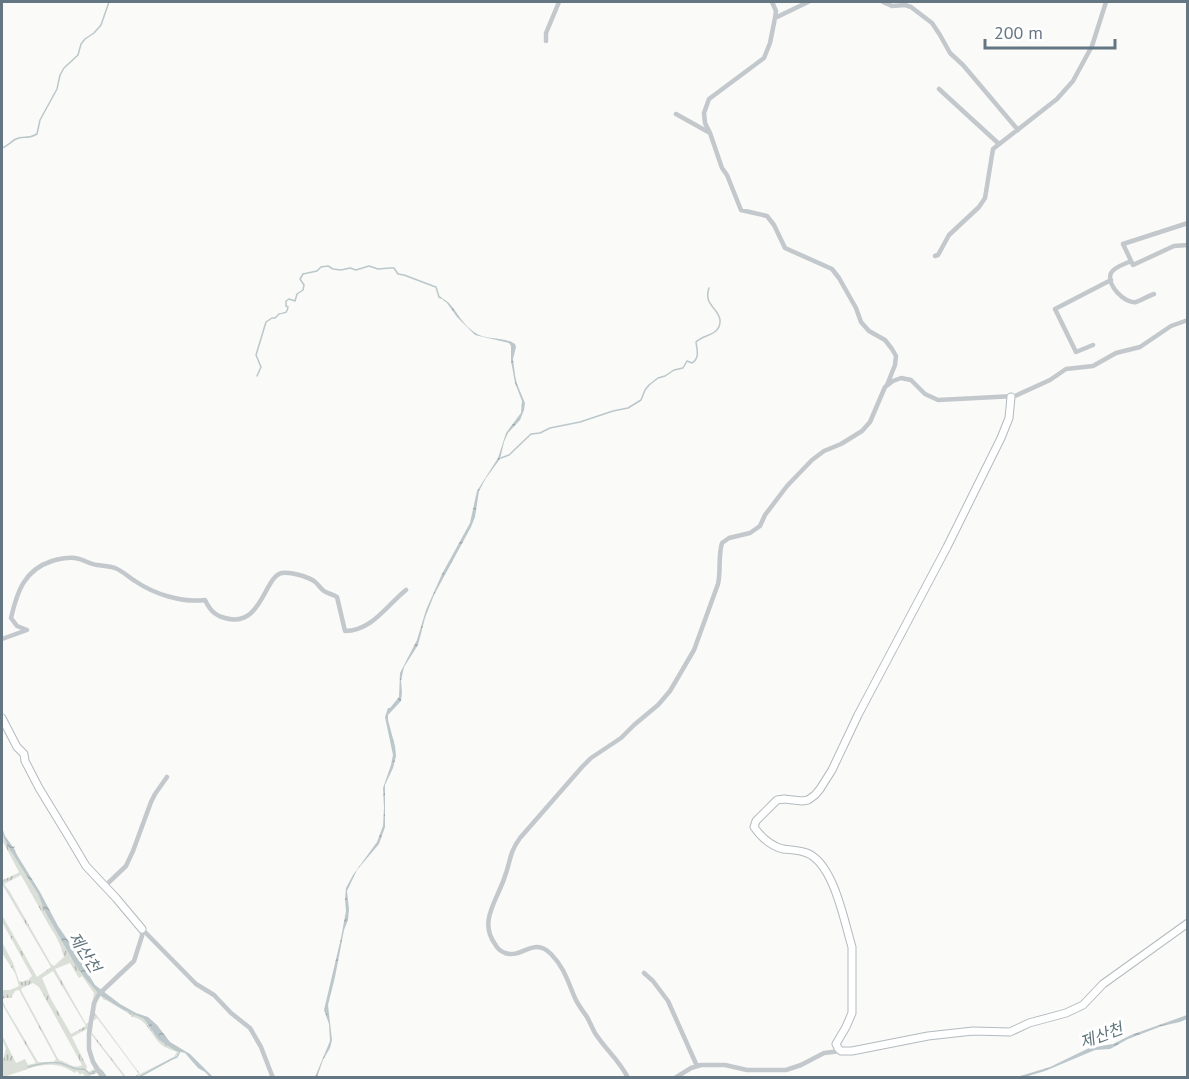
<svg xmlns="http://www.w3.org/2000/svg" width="1189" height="1079" viewBox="0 0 1189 1079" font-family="'PT Sans','Noto Sans KR',sans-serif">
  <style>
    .grass { fill: url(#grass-tufts); fill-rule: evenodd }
    .water { fill: url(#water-ripples) }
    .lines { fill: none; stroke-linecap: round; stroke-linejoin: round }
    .stream { stroke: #bbc7cb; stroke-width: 1.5 }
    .secondary-casing { stroke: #b3babf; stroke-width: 9 }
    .street { stroke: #c3c8cc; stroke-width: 4.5 }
    .secondary { stroke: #fff; stroke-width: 7 }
    .labels { text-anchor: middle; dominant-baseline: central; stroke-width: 6; stroke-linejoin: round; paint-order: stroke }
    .water-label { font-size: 16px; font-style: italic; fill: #60757c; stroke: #fff }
  </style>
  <defs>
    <pattern id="grass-tufts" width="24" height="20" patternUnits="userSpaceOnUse" patternTransform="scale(1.5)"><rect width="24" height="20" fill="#dadfd7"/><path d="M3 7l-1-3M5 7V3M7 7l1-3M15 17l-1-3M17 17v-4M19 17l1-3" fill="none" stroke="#b4b9b4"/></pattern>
    <pattern id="water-ripples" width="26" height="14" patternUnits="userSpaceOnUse" patternTransform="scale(1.5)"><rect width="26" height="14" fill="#bbc7cb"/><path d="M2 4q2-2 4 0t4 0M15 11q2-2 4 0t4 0" fill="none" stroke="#9ca6aa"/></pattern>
  </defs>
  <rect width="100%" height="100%" fill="#fafaf8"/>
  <path class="grass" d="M 2,833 L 38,894 L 53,925 L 82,973 L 99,993 L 88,1038 L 97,1073 L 86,1077 L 82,1073 L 80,1075 L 77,1071 L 75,1073 C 49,1055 27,1071 2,1077 L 3,1065 L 2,1062 L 3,1061 L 6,1048 L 2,1040 L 2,1035 L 16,1063 L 25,1059 L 28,1065 L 36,1063 L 2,1004 L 2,990 L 10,990 L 19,986 L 15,973 L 2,953 L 2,942 L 13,963 L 19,981 L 21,982 L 28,980 L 32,976 L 2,922 L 2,915 L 37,977 L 51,967 L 2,884 L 2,878 L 3,880 L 18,873 L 19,872 L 2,840 ZM 21,875 L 50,927 C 57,937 61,946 64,957 L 54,966 L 51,964 L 10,892 L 4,884 ZM 70,963 L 79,978 L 82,976 L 94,993 L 89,1022 L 86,1024 L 55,969 ZM 53,971 L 86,1026 L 71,1034 L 51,999 L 42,978 ZM 33,983 L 39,987 L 82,1065 C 73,1070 68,1062 59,1060 L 57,1057 L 21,990 L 22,988 ZM 19,990 L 56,1059 L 54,1062 L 38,1062 L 6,1008 L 2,999 L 5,998 L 11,998 L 15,991 ZM 87,1029 L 88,1030 L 88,1054 L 94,1069 L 89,1072 L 86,1069 L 87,1067 L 72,1037 Z
    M 102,994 L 122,1009 L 144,1019 L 158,1039 L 179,1051 L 176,1057 L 136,1077 L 133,1077 L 139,1074 L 97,1018 L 93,1021 L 92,1033 L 126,1077 L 124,1077 L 91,1034 C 89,1045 91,1056 98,1065 C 101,1070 105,1073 107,1077 L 94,1062 L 89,1045 L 95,1003 L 98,997 ZM 101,996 L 104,1000 L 106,1000 L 131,1015 L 131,1017 C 147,1017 151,1037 163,1046 C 168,1049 173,1050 177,1052 L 174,1057 L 140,1074 L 95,1013 L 98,998 Z"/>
  <path class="water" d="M 437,295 C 441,298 446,300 449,303 C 457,312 463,325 474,332 C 486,341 503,336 515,344 L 516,347 L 513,359 L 515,375 L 517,384 L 525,403 L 524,410 L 520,420 L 508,433 L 504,442 L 500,459 L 486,478 L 479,491 L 475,517 L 471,527 L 434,595 L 425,618 L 418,645 L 404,667 L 401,681 L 402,692 L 401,701 L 388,715 L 388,720 L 395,746 L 396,756 L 393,768 L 385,785 L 385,827 L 379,844 L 357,870 L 347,891 L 349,909 L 348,920 L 344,930 L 335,977 L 328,1005 L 332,1040 L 330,1048 L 323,1060 L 317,1077 L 315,1077 L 330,1041 L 329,1024 L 324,1010 L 341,938 L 346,911 L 345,899 L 346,888 L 353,875 L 377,842 L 383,826 L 384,808 L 383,788 L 391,765 L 393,755 L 385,717 L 388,708 L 390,708 L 399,697 L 400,673 L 417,640 L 426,610 L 442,574 L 470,523 L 477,491 L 498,458 L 506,433 L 521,413 L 522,401 L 515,383 L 511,361 L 511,346 L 509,343 L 475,335 L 457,317 L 447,303 Z
    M 2,827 L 5,836 L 13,847 L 15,846 L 14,848 L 17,855 L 40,892 L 58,926 L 67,939 L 95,985 L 120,1004 L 136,1013 L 148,1017 L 157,1025 L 170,1042 L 190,1054 L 213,1077 L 210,1077 L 205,1072 L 198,1068 L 185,1053 L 176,1051 L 158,1039 L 144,1019 L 122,1009 L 100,995 L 86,979 L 75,964 L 46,913 L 38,894 L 8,846 L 2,833 Z
    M 1187,1015 L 1187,1019 L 1180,1022 L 1162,1026 L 1128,1039 L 1110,1049 L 1095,1050 L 1045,1071 L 1025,1077 L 1017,1077 L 1050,1067 L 1089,1048 L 1113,1044 L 1131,1035 Z"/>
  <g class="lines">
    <path class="stream" d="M 2,148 C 8,146 10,142 16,139 C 24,135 27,140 37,134 L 40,120 L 57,89 L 60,75 L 64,68 L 78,55 L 81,44 L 85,39 L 94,33 L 101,25 L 109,2
      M 257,376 L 261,367 L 256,355 L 266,322 L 272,318 L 275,318 C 276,317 278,315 279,314 C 284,312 287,315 288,307 L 286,306 L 286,301 L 289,299 L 295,301 L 297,294 L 303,290 L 304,285 L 300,279 L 303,274 L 317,271 L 321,267 L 328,266 L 333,269 L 341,270 L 350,268 L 356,270 L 369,266 L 378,269 L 390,268 L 394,268 L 398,274 L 404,275 L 433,286 L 436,287 L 439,297 L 441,298
      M 501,458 L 509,455 L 531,434 L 540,433 L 550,428 L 580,422 L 613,411 L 628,408 L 641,400 L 645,390 L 649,385 L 658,378 L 665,376 L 674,370 L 683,368 L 687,361 L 692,363 C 700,358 697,350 696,342 C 703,334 721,336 720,320 C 719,308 703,305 709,288
      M 28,1067 C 38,1064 50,1061 60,1063 C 69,1065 74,1071 84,1069 L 90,1074 L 96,1071
      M 101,1070 L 107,1078
      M 137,1078 L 172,1059 L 177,1057 L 180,1051 L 181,1051"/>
    <defs>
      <path id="secondary" d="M 1011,397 L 1009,418 L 1001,438 L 947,547 L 858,715 L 832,770 L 820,789 L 815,795 L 808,800 L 802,801 L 784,799 L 777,800 L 756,821 L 754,827 C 761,837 771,846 783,849 C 791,850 799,850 807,853 C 834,864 844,921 852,947 L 852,1013 L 846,1027 L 836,1044 L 838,1048 L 841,1051 L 852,1051 L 928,1036 L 973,1031 L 1010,1032 L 1029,1023 L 1066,1013 L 1083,1005 L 1103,984 L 1188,923
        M 2,718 L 17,747 L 24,754 L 25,761 L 39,788 L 70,839 L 86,866 L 116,898 L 142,929"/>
    </defs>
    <use href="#secondary" class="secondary-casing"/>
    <path class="street" d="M 772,2 L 776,11 L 775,18 L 770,43 L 764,58 L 709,99 L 704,113 L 705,123 L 710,133 L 722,168 L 727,175 L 741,210 L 767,216 L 774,225 L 785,248 L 832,269 L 839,278 L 856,308 L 861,322 L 869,331 L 885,340 L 892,349 L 896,356 L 895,365 L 887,385
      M 883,2 L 892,6 L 905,5 L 911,7 L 932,23 L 940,35 L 950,53 L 963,65 L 1018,130
      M 775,18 L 808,2
      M 546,41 L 546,33 L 559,2
      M 939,89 L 999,144
      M 676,114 L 710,133
      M 1188,223 L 1123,244 L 1133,265 L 1174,246 L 1188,245
      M 935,256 L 938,255 L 949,235 L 979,207 L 985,198 L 993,149 L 1057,99 L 1073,81 L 1092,46 L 1106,2
      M 1131,261 C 1125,264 1114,267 1111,273 C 1106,285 1125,304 1136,302 C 1142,300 1148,296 1154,294
      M 1093,345 L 1076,352 L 1055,309 L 1111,280
      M 2,639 L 27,630 L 17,626 L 11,618 C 17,592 24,570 52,561 C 59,559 67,557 75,558 C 83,559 89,564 97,565 C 103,566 109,566 115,568 C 123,571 128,577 135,581 C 154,594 182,603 205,600 C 210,610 214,615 225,618 C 262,629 264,576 282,573 C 291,572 306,576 314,581 C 318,584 320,588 324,591 C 328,594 333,594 337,597 L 345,631 C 372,631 387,605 406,590
      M 105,886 L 126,866 L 133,851 L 151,802 L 155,794 L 167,777
      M 142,929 L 196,984 L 214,995 L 231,1013 L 250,1028 L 261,1047 L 273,1078
      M 644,973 L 653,981 L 668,1001 L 697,1066
      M 103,1078 L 93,1062 L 89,1049 L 89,1033 L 94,1003 L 99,994 L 134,961 L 142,936 L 142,929
      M 628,1078 C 620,1061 605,1049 595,1033 C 592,1028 590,1022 587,1017 C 583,1011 578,1005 575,998 C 568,982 564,967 551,954 C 533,936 523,959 505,953 C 500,951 497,948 495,944 C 478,921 498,899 505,876 C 511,860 509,853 520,838 L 582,767 L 591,758 L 621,738 L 634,725 L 658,705 L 670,691 L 694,650 L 718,584 C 721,571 718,556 722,543 L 729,538 L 750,533 L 760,526 L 765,515 L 787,486 L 812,460 L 824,451 L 841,444 L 862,431 L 870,422 L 885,387 L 893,381 L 901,378 L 911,380 L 925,394 L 938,400 L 1015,396 L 1050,380 L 1066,369 L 1093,366 L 1116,353 L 1140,347 L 1171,326 L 1188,320
      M 675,1078 L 691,1068 L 701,1065 L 725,1065 L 747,1070 L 786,1070 L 801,1065 L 824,1053 L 841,1051"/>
    <use href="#secondary" class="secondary"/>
  </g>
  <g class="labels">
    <g class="water-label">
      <text transform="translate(85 952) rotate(57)">제산천</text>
      <text transform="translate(1101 1035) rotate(-20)">제산천</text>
    </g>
  </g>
  <rect width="1189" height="1079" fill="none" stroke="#657683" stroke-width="6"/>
  <path d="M985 39v9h130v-9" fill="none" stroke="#657683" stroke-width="3"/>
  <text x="994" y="39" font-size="18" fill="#657683" stroke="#ffffff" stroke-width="4.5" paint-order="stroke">200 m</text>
</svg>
